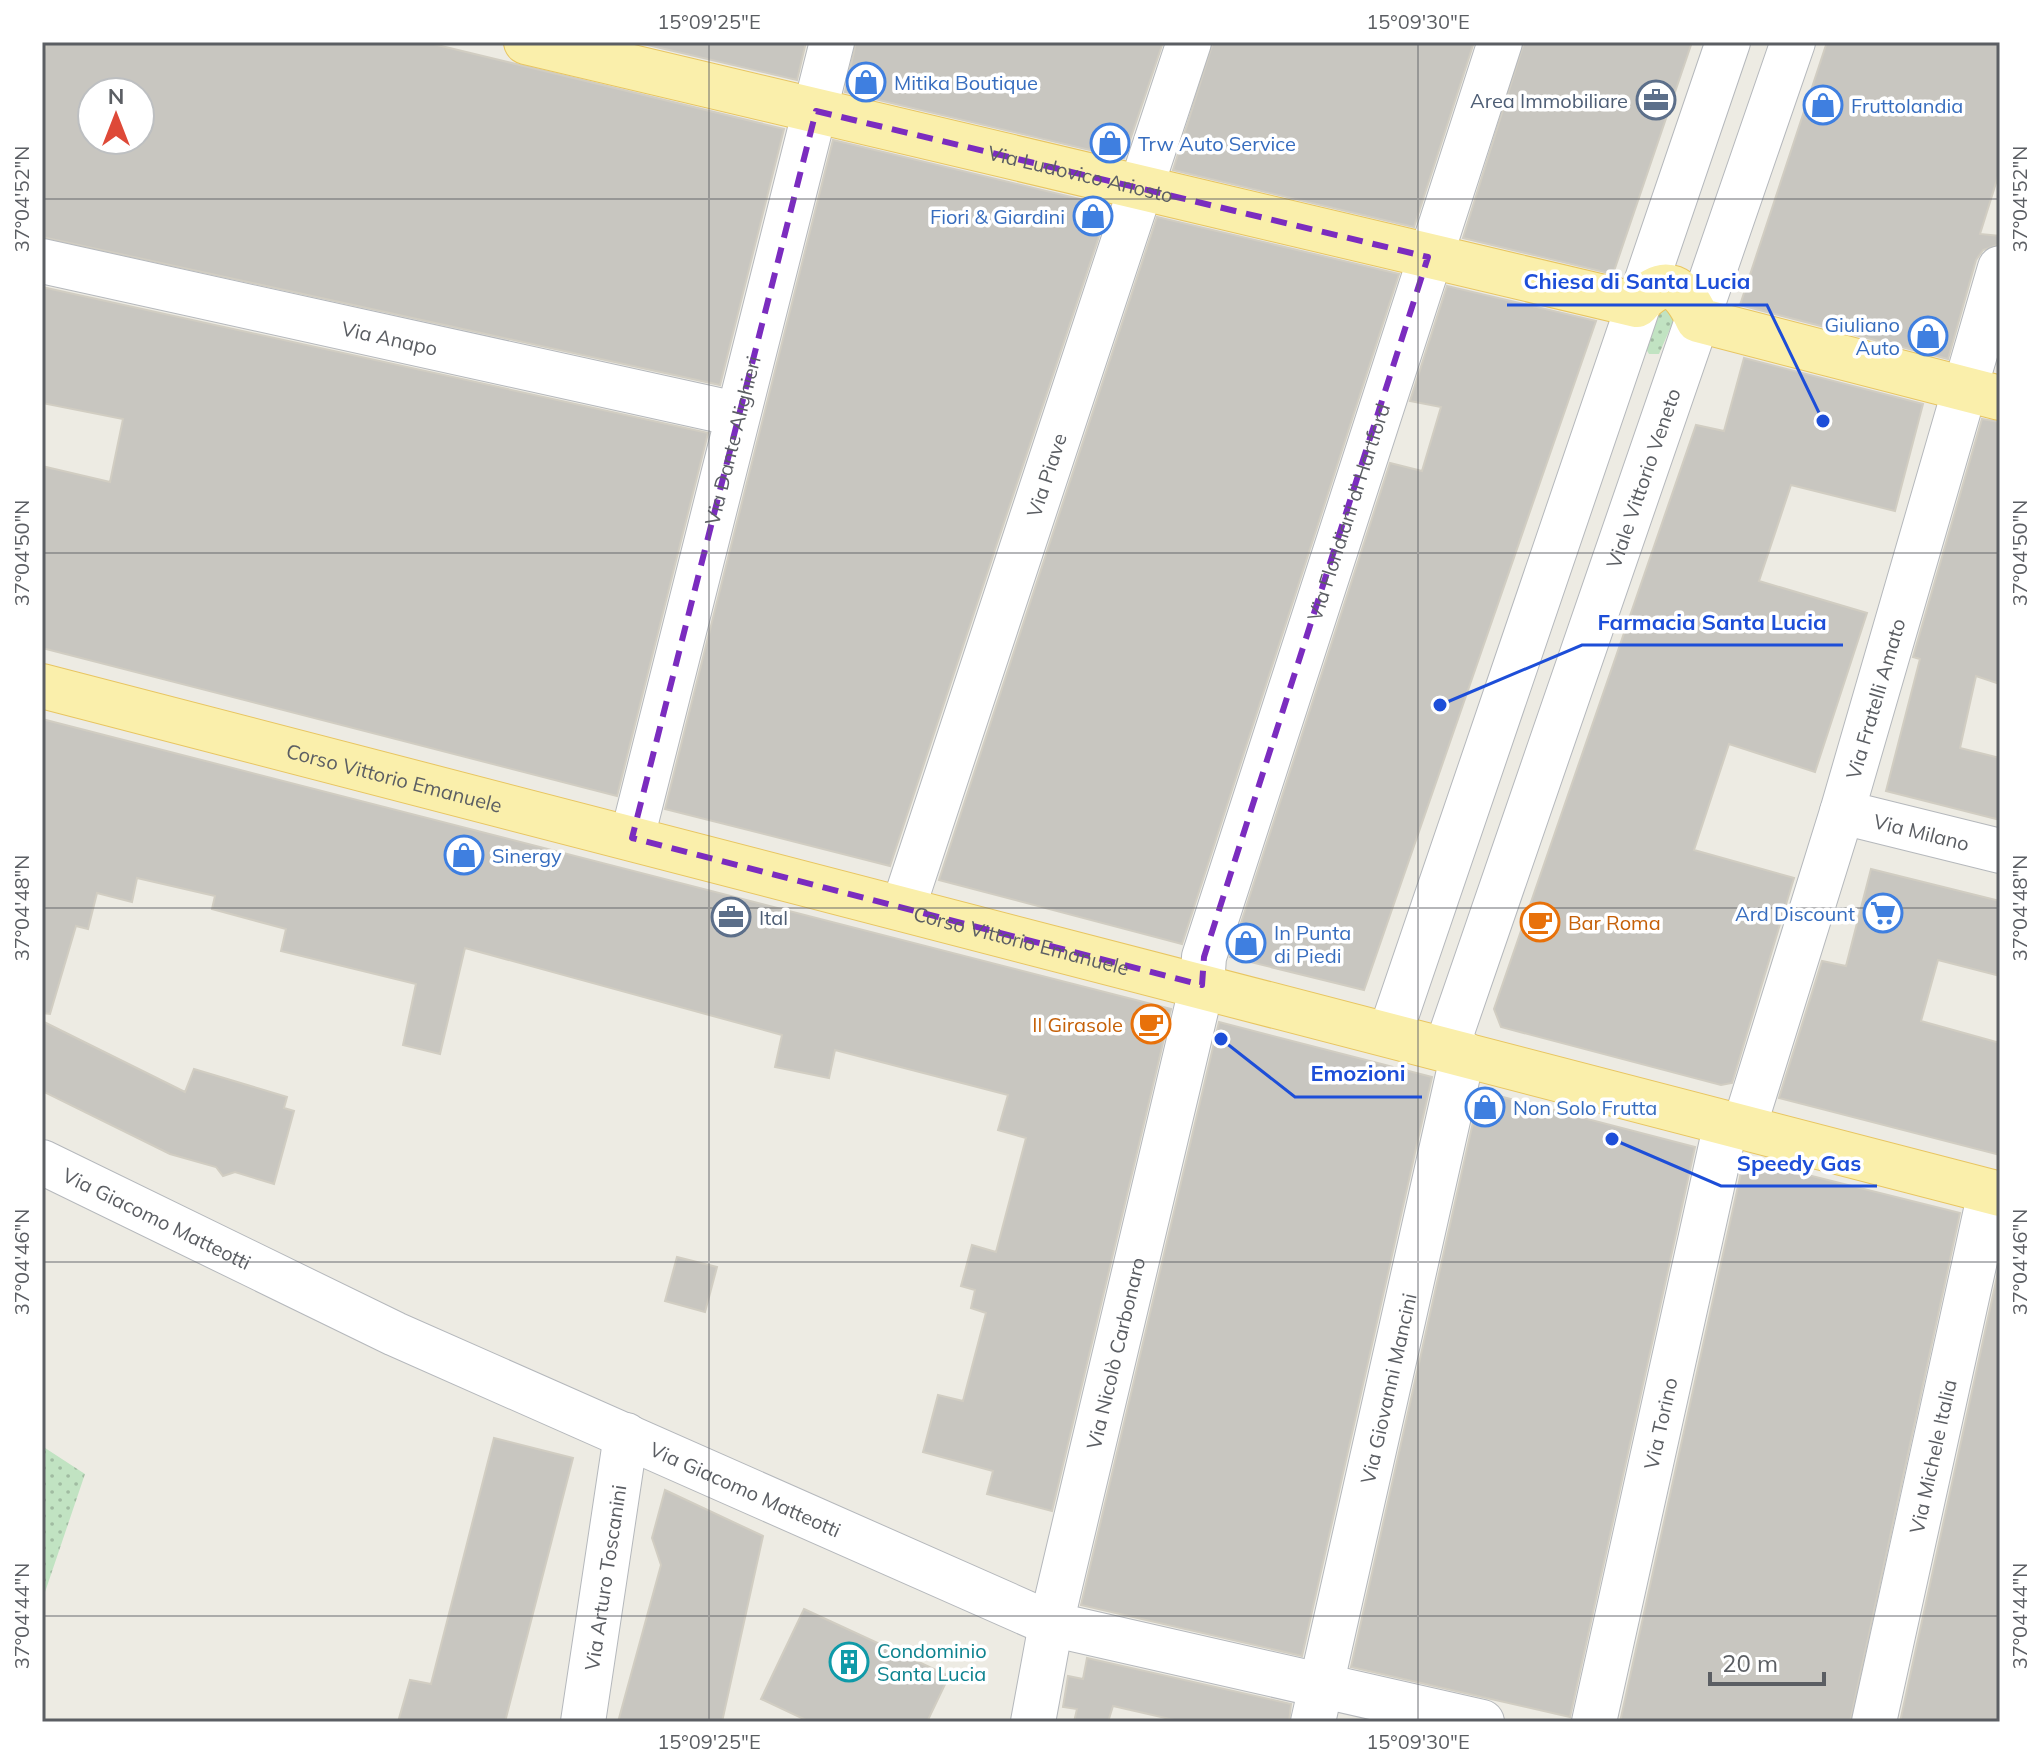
<svg xmlns="http://www.w3.org/2000/svg" width="2042" height="1764" viewBox="0 0 2042 1764" font-family="Mulish,sans-serif">
  <style>
    .grass { fill: url(#grass-dots) }
    .building { fill: #c8c6c0; stroke: #d1cdc2; stroke-width: 2; fill-rule: evenodd }
    .lines { fill: none; stroke-linecap: round; stroke-linejoin: round }
    .minor-casing { stroke: #b5b8bc; stroke-width: 46 }
    .major-casing { stroke: #e8c561; stroke-width: 46 }
    .minor { stroke: #fff; stroke-width: 44 }
    .major { stroke: #faefab; stroke-width: 44 }
    .marked { fill: none; stroke: #7b2cbf; stroke-width: 6; stroke-dasharray: 16 10; stroke-linejoin: round }
    .ticks { fill: none; stroke: #5b5e63; stroke-width: 2; stroke-opacity: 0.45 }
    .labels { text-anchor: middle; dominant-baseline: central; stroke-width: 7; stroke-linejoin: round; paint-order: stroke }
    .shop-label { font-size: 20px; fill: #366cbe; stroke: #fff; text-anchor: start }
    .service-label { font-size: 20px; fill: #4e5e75; stroke: #fff; text-anchor: end }
    .street-label { font-size: 20px; fill: #5b5e63; stroke: #fff }
    .food-label { font-size: 20px; fill: #c56008; stroke: #fff; text-anchor: start }
    .culture-label { font-size: 20px; fill: #0d838f; stroke: #fff; text-anchor: start }
    .leader { fill: none; stroke: #1d4ed8; stroke-width: 3 }
    .callout-dot { fill: #1d4ed8; stroke: #fff; stroke-width: 3 }
    .callout-label { font-size: 22px; text-anchor: middle; font-weight: bold; fill: #1d4ed8; stroke: #fff; stroke-width: 7; stroke-linejoin: round; paint-order: stroke }
    .neatline { fill: none; stroke: #5b5e63; stroke-width: 3 }
    .ticks-label { font-size: 20px; text-anchor: middle; fill: #5b5e63 }
  </style>
  <defs>
    <pattern id="grass-dots" width="8" height="8" patternUnits="userSpaceOnUse" patternTransform="scale(2)"><rect width="8" height="8" fill="#c1e3c2"/><path d="M2 2h.1M6 6h.1" fill="none" stroke="#a0bba1" stroke-width="1.8" stroke-linecap="round"/></pattern>
  </defs>
  <rect width="100%" height="100%" fill="#edebe3"/>
  <path class="grass" d="M 1660,303 L 1676,315 L 1659,354 L 1649,354 L 1646,349 Z
    M 42,1446 L 85,1474 L 42,1601 Z"/>
  <path class="building" d="M 47,42 L 425,42 L 784,129 L 720,385 L 42,237 L 42,62 ZM 92,92 L 140,92 L 140,140 L 92,140 Z
    M 635,42 L 806,42 L 797,80 Z
    M 856,42 L 1163,42 L 1124,158 L 845,92 Z
    M 1213,42 L 1474,42 L 1414,227 L 1173,170 Z
    M 1524,42 L 1692,42 L 1613,274 L 1463,238 Z
    M 1827,42 L 2000,42 L 2000,170 L 1980,234 L 2000,236 L 2000,244 L 1983,250 L 1976,260 L 1948,359 L 1740,305 Z
    M 833,140 L 1109,206 L 890,866 L 665,809 Z
    M 1157,217 L 1399,274 L 1182,944 L 939,880 Z
    M 1447,286 L 1596,321 L 1364,990 L 1230,957 L 1390,463 L 1422,471 L 1441,407 L 1410,401 Z
    M 42,287 L 708,433 L 617,796 L 42,648 L 42,466 L 110,482 L 123,419 L 42,403 Z
    M 1744,358 L 1923,404 L 1895,511 L 1791,485 L 1759,581 L 1867,613 L 1815,772 L 1729,744 L 1694,850 L 1794,878 L 1732,1083 L 1721,1085 L 1501,1027 L 1494,1009 L 1696,425 L 1724,431 Z
    M 1982,419 L 2000,422 L 2000,684 L 1976,676 L 1960,748 L 2000,758 L 2000,820 L 1886,791 L 1920,659 L 1913,657 Z
    M 42,719 L 1171,1009 L 1052,1511 L 987,1494 L 993,1471 L 923,1452 L 938,1395 L 963,1401 L 986,1313 L 971,1308 L 975,1290 L 961,1286 L 972,1245 L 996,1252 L 1026,1138 L 998,1130 L 1008,1095 L 835,1050 L 829,1078 L 775,1067 L 782,1035 L 465,948 L 440,1054 L 403,1045 L 416,984 L 281,951 L 286,929 L 212,909 L 215,896 L 137,878 L 132,902 L 97,893 L 88,929 L 76,926 L 50,1014 L 42,1013 Z
    M 1871,869 L 2000,901 L 2000,976 L 1938,960 L 1921,1021 L 2000,1043 L 2000,1155 L 1779,1098 L 1822,961 L 1846,966 Z
    M 42,1021 L 185,1092 L 194,1069 L 287,1097 L 284,1108 L 294,1111 L 274,1184 L 235,1172 L 223,1176 L 216,1167 L 170,1154 L 42,1091 Z
    M 1219,1022 L 1432,1077 L 1302,1656 L 1081,1605 Z
    M 1480,1091 L 1695,1147 L 1570,1717 L 1351,1667 Z
    M 1744,1159 L 1960,1213 L 1850,1722 L 1620,1722 Z
    M 677,1257 L 717,1267 L 705,1312 L 665,1301 Z
    M 2000,1263 L 2000,1722 L 1900,1722 Z
    M 494,1438 L 573,1458 L 505,1722 L 398,1722 L 410,1680 L 431,1684 Z
    M 665,1490 L 763,1536 L 722,1722 L 618,1722 L 661,1565 L 652,1538 Z
    M 804,1609 L 949,1676 L 927,1722 L 810,1722 L 761,1699 Z
    M 1087,1658 L 1291,1704 L 1289,1722 L 1183,1722 L 1113,1706 L 1108,1722 L 1074,1722 L 1077,1709 L 1063,1707 L 1068,1676 L 1083,1679 Z"/>
  <g class="lines">
    <defs>
      <g id="minor">
        <path id="s1" d="M 42,261 L 736,414"/>
        <path id="s2" d="M 1842,812 L 2000,851"/>
        <path id="s3" d="M 632,838 L 832,42"/>
        <path id="s4" d="M 903,908 L 1189,42"/>
        <path d="M 1390,1034 L 1728,42"/>
        <path id="s5" d="M 1446,1049 L 1793,42"/>
        <path id="s6" d="M 1744,1127 L 1842,812 L 2000,268"/>
        <path id="s7" d="M 42,1162 L 395,1334 L 1051,1624 L 1482,1722"/>
        <path id="s8" d="M 583,1722 L 626,1435"/>
        <path id="s9" d="M 1033,1722 L 1051,1624 L 1202,985 L 1204,957 L 1500,42"/>
        <path id="s10" d="M 1313,1722 L 1463,1053"/>
        <path id="s11" d="M 1594,1722 L 1726,1123"/>
        <path id="s12" d="M 1874,1722 L 1990,1192"/>
      </g>
      <g id="major">
        <path id="s13" d="M 526,42 L 1637,305 C 1666,272 1683,287 1698,320 L 2000,398"/>
        <path id="s14" d="M 42,686 L 2000,1194"/>
      </g>
    </defs>
    <use href="#minor" class="minor-casing"/>
    <use href="#major" class="major-casing"/>
    <use href="#minor" class="minor"/>
    <use href="#major" class="major"/>
  </g>
  <path class="marked" d="M 816,111 L 1428,257 L 1204,957 L 1202,985 L 632,838 Z"/>
  <path class="ticks" d="M 709,42 L 709,1722M 1418,42 L 1418,1722M 42,199 L 2000,199M 42,553 L 2000,553M 42,908 L 2000,908M 42,1262 L 2000,1262M 42,1616 L 2000,1616"/>
  <defs>
    <symbol id="shop-ring" viewBox="-11 -11 22 22"><circle r="9.5" fill="#fff" stroke="#3f7fe0" stroke-width="1.5"/><path d="M-5-2.5h2.3a2.7 3.5 0 0 1 5.4 0H5L5.5 6h-11ZM-1.5-2.5h3a1.5 2.3 0 0 0-3 0Z" fill="#3f7fe0"/></symbol>
    <symbol id="office-ring" viewBox="-11 -11 22 22"><circle r="9.5" fill="#fff" stroke="#5c6f8a" stroke-width="1.5"/><path d="M-6-3h4V-5.5h4V-3h4V5H-6ZM-1-4.5V-3h2v-1.5ZM-6 0V1H6V0Z" fill="#5c6f8a"/></symbol>
    <symbol id="supermarket-ring" viewBox="-11 -11 22 22"><circle r="9.5" fill="#fff" stroke="#3f7fe0" stroke-width="1.5"/><path d="M-6-5.5h2.5l.6 2H6L4.5 2H-2.5L-4.4-4H-6ZM-1.5 3.2a1.3 1.3 0 1 0 .1 0ZM3 3.2a1.3 1.3 0 1 0 .1 0Z" fill="#3f7fe0"/></symbol>
    <symbol id="cafe-ring" viewBox="-11 -11 22 22"><circle r="9.5" fill="#fff" stroke="#e8710a" stroke-width="1.5"/><path d="M-5.5-4.5H6V0H3Q3 3.5 0 3.5H-2.5Q-5.5 3.5-5.5 0ZM3-3.2v2h1.7v-2ZM-6 4.5H4V6H-6Z" fill="#e8710a"/></symbol>
    <symbol id="building-ring" viewBox="-11 -11 22 22"><circle r="9.5" fill="#fff" stroke="#0f9aa8" stroke-width="1.5"/><path d="M-4-6H4V6H1V3H-1V6H-4ZM-2.5-4.3h1.7v1.8h-1.7ZM.8-4.3h1.7v1.8H.8ZM-2.5-1h1.7V.8h-1.7ZM.8-1h1.7V.8H.8Z" fill="#0f9aa8"/></symbol>
  </defs>
  <g fill-rule="evenodd">
    <use href="#shop-ring" x="844" y="60" width="44" height="44"/>
    <use href="#office-ring" x="1634" y="78" width="44" height="44"/>
    <use href="#shop-ring" x="1801" y="83" width="44" height="44"/>
    <use href="#shop-ring" x="1088" y="121" width="44" height="44"/>
    <use href="#shop-ring" x="1071" y="194" width="44" height="44"/>
    <use href="#shop-ring" x="1906" y="314" width="44" height="44"/>
    <use href="#shop-ring" x="442" y="833" width="44" height="44"/>
    <use href="#supermarket-ring" x="1861" y="891" width="44" height="44"/>
    <use href="#office-ring" x="709" y="895" width="44" height="44"/>
    <use href="#cafe-ring" x="1518" y="900" width="44" height="44"/>
    <use href="#shop-ring" x="1224" y="921" width="44" height="44"/>
    <use href="#cafe-ring" x="1129" y="1002" width="44" height="44"/>
    <use href="#shop-ring" x="1463" y="1085" width="44" height="44"/>
    <use href="#building-ring" x="827" y="1640" width="44" height="44"/>
  </g>
  <g class="labels">
    <g class="shop-label">
      <text x="894" y="82">Mitika Boutique</text>
      <text x="1851" y="105">Fruttolandia</text>
      <text x="1138" y="143">Trw Auto Service</text>
      <text x="1065" y="216" text-anchor="end">Fiori &amp; Giardini</text>
      <text x="1900" y="324" text-anchor="end">Giuliano<tspan x="1900" dy="23">Auto</tspan></text>
      <text x="492" y="855">Sinergy</text>
      <text x="1855" y="913" text-anchor="end">Ard Discount</text>
      <text x="1274" y="932">In Punta<tspan x="1274" dy="23">di Piedi</tspan></text>
      <text x="1513" y="1107">Non Solo Frutta</text>
    </g>
    <g class="service-label">
      <text x="1628" y="100">Area Immobiliare</text>
      <text x="759" y="917" text-anchor="start">Ital</text>
    </g>
    <g class="street-label">
      <text stroke="none"><textPath href="#s13" startOffset="570">Via Ludovico Ariosto</textPath></text>
      <text stroke="none"><textPath href="#s1" startOffset="356">Via Anapo</textPath></text>
      <text stroke="none"><textPath href="#s3" startOffset="410">Via Dante Alighieri</textPath></text>
      <text stroke="none"><textPath href="#s4" startOffset="456">Via Piave</textPath></text>
      <text stroke="none"><textPath href="#s5" startOffset="604">Viale Vittorio Veneto</textPath></text>
      <text stroke="none"><textPath href="#s9" startOffset="1252">Via Floridiani di Hartford</textPath></text>
      <text stroke="none"><textPath href="#s6" startOffset="448">Via Fratelli Amato</textPath></text>
      <text stroke="none"><textPath href="#s14" startOffset="364">Corso Vittorio Emanuele</textPath></text>
      <text stroke="none"><textPath href="#s2" startOffset="82">Via Milano</textPath></text>
      <text stroke="none"><textPath href="#s14" startOffset="1012">Corso Vittorio Emanuele</textPath></text>
      <text stroke="none"><textPath href="#s7" startOffset="128">Via Giacomo Matteotti</textPath></text>
      <text stroke="none"><textPath href="#s9" startOffset="378">Via Nicolò Carbonaro</textPath></text>
      <text stroke="none"><textPath href="#s10" startOffset="342">Via Giovanni Mancini</textPath></text>
      <text stroke="none"><textPath href="#s11" startOffset="306">Via Torino</textPath></text>
      <text stroke="none"><textPath href="#s12" startOffset="272">Via Michele Italia</textPath></text>
      <text stroke="none"><textPath href="#s7" startOffset="776">Via Giacomo Matteotti</textPath></text>
      <text stroke="none"><textPath href="#s8" startOffset="146">Via Arturo Toscanini</textPath></text>
    </g>
    <g class="food-label">
      <text x="1568" y="922">Bar Roma</text>
      <text x="1123" y="1024" text-anchor="end">Il Girasole</text>
    </g>
    <g class="culture-label">
      <text x="877" y="1650">Condominio<tspan x="877" dy="23">Santa Lucia</tspan></text>
    </g>
  </g>
  <path class="leader" d="M1823 421L1767 305H1507M1440 705L1582 645H1843M1221 1039L1295 1097H1422M1612 1139L1721 1186H1877"/>
  <g class="callout-dot">
    <circle cx="1823" cy="421" r="8"/>
    <circle cx="1440" cy="705" r="8"/>
    <circle cx="1221" cy="1039" r="8"/>
    <circle cx="1612" cy="1139" r="8"/>
  </g>
  <g class="callout-label">
    <text x="1637" y="289">Chiesa di Santa Lucia</text>
    <text x="1712" y="630">Farmacia Santa Lucia</text>
    <text x="1358" y="1081">Emozioni</text>
    <text x="1799" y="1171">Speedy Gas</text>
  </g>
  <rect width="2042" height="1764" fill="none" stroke="#ffffff" stroke-width="88"/>
  <g transform="translate(116 116)"><circle r="38" fill="#ffffff" stroke="#bdbfc1" stroke-width="2"/>
  <path d="M0-6L14 30L0 20L-14 30Z" fill="#de4938"/>
  <text y="-12" font-size="22" font-weight="bold" text-anchor="middle" fill="#5b5e63">N</text>
  </g>
  <path d="M1710 1672v12h114v-12" fill="none" stroke="#5b5e63" stroke-width="4"/>
  <text x="1722" y="1672" font-size="24" fill="#5b5e63" stroke="#ffffff" stroke-width="6" paint-order="stroke">20 m</text>
  <rect x="44" y="44" width="1954" height="1676" class="neatline"/>
  <g class="ticks-label">
    <text x="709" y="29">15°09'25"E</text>
    <text x="1418" y="29">15°09'30"E</text>
    <text transform="translate(22 199) rotate(-90)" y="7">37°04'52"N</text>
    <text transform="translate(2020 199) rotate(-90)" y="7">37°04'52"N</text>
    <text transform="translate(22 553) rotate(-90)" y="7">37°04'50"N</text>
    <text transform="translate(2020 553) rotate(-90)" y="7">37°04'50"N</text>
    <text transform="translate(22 908) rotate(-90)" y="7">37°04'48"N</text>
    <text transform="translate(2020 908) rotate(-90)" y="7">37°04'48"N</text>
    <text transform="translate(22 1262) rotate(-90)" y="7">37°04'46"N</text>
    <text transform="translate(2020 1262) rotate(-90)" y="7">37°04'46"N</text>
    <text transform="translate(22 1616) rotate(-90)" y="7">37°04'44"N</text>
    <text transform="translate(2020 1616) rotate(-90)" y="7">37°04'44"N</text>
    <text x="709" y="1749">15°09'25"E</text>
    <text x="1418" y="1749">15°09'30"E</text>
  </g>
</svg>
